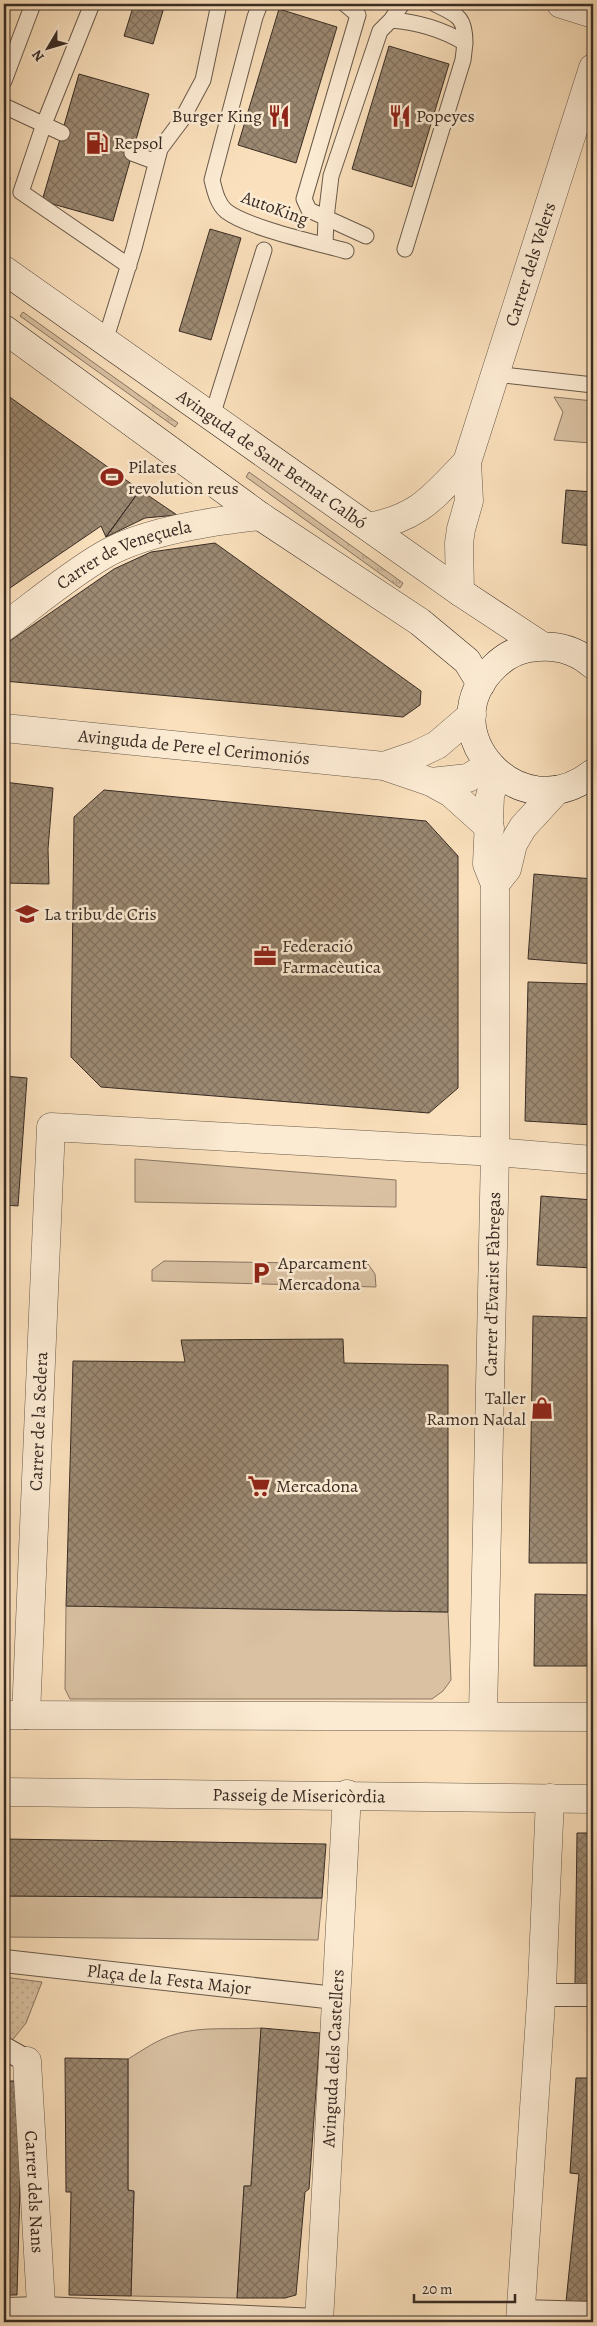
<svg xmlns="http://www.w3.org/2000/svg" width="597" height="2326" viewBox="0 0 597 2326" font-family="Alegreya,serif">
  <style>
    .grass { fill: url(#grass-tufts); stroke: #897663 }
    .park { fill: url(#park-dots); stroke: #897663 }
    .garden { fill: #d9c1a2; stroke: #897663 }
    .building { fill: url(#building-cross-hatch); stroke: #392c24 }
    .lines { fill: none; stroke-linecap: round; stroke-linejoin: round }
    .service-casing { stroke: #69594a; stroke-width: 17 }
    .pedestrian-casing { stroke: #69594a; stroke-width: 24 }
    .minor-casing { stroke: #69594a; stroke-width: 29 }
    .secondary-casing { stroke: #392c24; stroke-width: 29 }
    .service { stroke: #fcebd3; stroke-width: 15 }
    .pedestrian { stroke: #fcebd3; stroke-width: 22 }
    .minor { stroke: #fcebd3; stroke-width: 28 }
    .secondary { stroke: #fcebd3; stroke-width: 28 }
    .labels { text-anchor: middle; dominant-baseline: central; stroke-width: 5; stroke-linejoin: round; paint-order: stroke }
    .poi-label { font-size: 18px; fill: #392c24; stroke: #fcebd3; text-anchor: start }
    .street-label { font-size: 18px; fill: #392c24; stroke: #fcebd3 }
  </style>
  <defs>
    <pattern id="grass-tufts" width="24" height="20" patternUnits="userSpaceOnUse" patternTransform="scale(1.25)"><rect width="24" height="20" fill="#d9c1a2"/><path d="M3 7l-1-3M5 7V3M7 7l1-3M15 17l-1-3M17 17v-4M19 17l1-3" fill="none" stroke="#bba68b"/></pattern>
    <pattern id="park-dots" width="8" height="8" patternUnits="userSpaceOnUse" patternTransform="scale(1.25)"><rect width="8" height="8" fill="#d9c1a2"/><path d="M2 2h.1M6 6h.1" fill="none" stroke="#bba68b" stroke-width="1.8" stroke-linecap="round"/></pattern>
    <pattern id="building-cross-hatch" width="8" height="8" patternUnits="userSpaceOnUse" patternTransform="scale(1.25)"><rect width="8" height="8" fill="#9d8a73"/><path d="M0 0l8 8M0 8l8-8" fill="none" stroke="#81715e"/></pattern>
  </defs>
  <rect width="100%" height="100%" fill="#fae0bc"/>
  <filter id="stains"><feTurbulence type="fractalNoise" baseFrequency=".004" numOctaves="4"/><feColorMatrix values="0 0 0 0 .2 0 0 0 0 .09 0 0 0 0 .02 0 0 0 .5 -.17"/></filter>
  <radialGradient id="worn" r=".72"><stop offset=".6" stop-color="#630" stop-opacity="0"/><stop offset="1" stop-color="#630" stop-opacity=".3"/></radialGradient>
  <path class="grass" d="M 23,312 L 178,423 L 175,427 L 20,316 Z
    M 249,472 L 403,583 L 400,588 L 246,477 Z"/>
  <path class="park" d="M 4,1977 L 42,1982 L 26,2023 L 10,2043 L 4,2039 Z"/>
  <path class="garden" d="M 554,397 L 593,401 L 590,443 L 554,440 L 563,412 Z
    M 135,1159 L 396,1180 L 396,1207 L 135,1202 Z
    M 164,1261 L 368,1264 L 375,1274 L 376,1287 L 152,1281 L 152,1270 Z
    M 66,1606 L 448,1612 L 451,1680 L 443,1691 L 432,1699 L 70,1699 L 65,1689 Z
    M 4,1896 L 322,1898 L 318,1940 L 4,1937 Z
    M 261,2028 L 251,2186 L 244,2186 L 237,2298 L 131,2296 L 134,2192 L 128,2190 L 128,2059 C 143,2050 158,2039 176,2034 C 202,2026 233,2030 261,2028 Z"/>
  <path class="building" d="M 134,4 L 165,4 L 153,44 L 124,36 Z
    M 279,9 L 337,27 L 296,163 L 238,145 Z
    M 389,46 L 449,64 L 412,187 L 352,169 Z
    M 79,74 L 149,94 L 113,221 L 42,201 Z
    M 4,157 L 10,179 L 4,181 Z
    M 210,229 L 241,238 L 211,340 L 179,331 Z
    M 4,393 L 140,490 L 106,537 L 101,526 L 4,592 Z
    M 140,490 L 177,515 L 145,518 L 106,537 Z
    M 566,490 L 593,492 L 593,546 L 562,543 Z
    M 215,543 L 421,691 L 420,705 L 403,717 L 4,681 L 4,645 L 114,569 L 151,552 Z
    M 4,782 L 53,788 L 48,849 L 49,884 L 4,883 Z
    M 104,790 L 426,821 L 458,856 L 458,1088 L 429,1113 L 101,1087 L 71,1057 L 74,817 Z
    M 534,874 L 593,879 L 593,964 L 528,959 Z
    M 528,982 L 593,984 L 593,1125 L 525,1121 Z
    M 4,1076 L 27,1078 L 18,1206 L 4,1205 Z
    M 541,1196 L 593,1200 L 593,1268 L 537,1265 Z
    M 533,1316 L 593,1318 L 593,1563 L 529,1563 Z
    M 343,1339 L 344,1363 L 448,1365 L 448,1612 L 66,1606 L 73,1361 L 185,1362 L 181,1340 Z
    M 535,1594 L 593,1595 L 593,1666 L 534,1666 Z
    M 577,1833 L 593,1833 L 593,1985 L 575,1984 Z
    M 4,1839 L 326,1844 L 322,1898 L 4,1896 Z
    M 261,2028 L 320,2033 L 309,2189 L 305,2192 L 296,2295 L 285,2298 L 237,2298 L 244,2186 L 251,2186 Z
    M 65,2058 L 128,2059 L 128,2190 L 134,2191 L 131,2296 L 69,2295 L 71,2192 L 66,2192 Z
    M 576,2078 L 593,2078 L 593,2301 L 566,2302 L 579,2174 L 570,2173 Z
    M 4,2081 L 23,2081 L 17,2295 L 4,2295 Z
    M 4,2319 L 23,2319 L 23,2322 L 4,2322 Z
    M 66,2320 L 124,2322 L 66,2322 Z"/>
  <g class="lines">
    <defs>
      <path id="service" d="M 92,4 L 44,124 L 21,192 L 129,266
        M 260,4 L 255,17 L 212,180 C 215,191 217,203 226,211 C 248,228 317,243 346,251
        M 345,4 L 358,15 L 304,199 L 309,210 L 366,236
        M 435,4 C 457,15 465,16 465,43
        M 391,20 L 402,4
        M 4,81 L 33,4
        M 4,106 L 62,133
        M 132,153 L 156,162
        M 325,245 L 326,218 L 331,176 L 380,31 L 391,20 C 418,22 442,29 465,43 L 463,60 L 405,249
        M 105,341 L 134,248 L 160,149 L 181,121 L 203,80 L 219,4
        M 495,374 L 593,385
        M 212,416 L 264,250"/>
      <g id="pedestrian">
        <path id="s1" d="M 4,1961 L 335,1998"/>
        <path d="M 541,1995 L 593,1995"/>
        <path d="M 4,2048 L 27,2061"/>
        <path d="M 4,2309 L 43,2308 L 319,2320"/>
        <path d="M 521,2311 L 593,2313"/>
      </g>
      <g id="minor">
        <path d="M 561,4 L 593,14"/>
        <path d="M 369,527 C 420,517 433,497 467,462"/>
        <path id="s2" d="M 460,592 L 459,543 L 461,529 L 469,501 L 467,462 L 593,68"/>
        <path id="s3" d="M 4,627 C 36,603 68,576 102,556 C 143,531 213,521 260,516"/>
        <path id="s4" d="M 4,728 L 384,766 L 431,782 L 451,793 L 490,828"/>
        <path d="M 384,766 L 416,755 L 437,745 L 472,715"/>
        <path d="M 431,782 L 468,778 L 489,765"/>
        <path d="M 495,884 L 507,869 L 513,844 L 523,827 L 557,790"/>
        <path d="M 4,1715 L 593,1717"/>
        <path id="s5" d="M 26,1715 L 51,1127 L 495,1152 L 593,1160"/>
        <path id="s6" d="M 483,1715 L 495,1152 L 495,884 L 487,864 L 490,796 L 497,773"/>
        <path id="s7" d="M 4,1792 L 593,1799"/>
        <path id="s8" d="M 27,2061 L 42,2322"/>
        <path id="s9" d="M 319,2322 L 347,1794"/>
        <path d="M 520,2322 L 542,1986 L 550,1798"/>
      </g>
      <g id="secondary">
        <path id="s10" d="M 4,270 L 460,592 L 542,646"/>
        <path d="M 4,329 L 260,516 L 420,622 L 467,661 L 481,684"/>
        <path d="M 593,665 C 575,649 553,644 530,648 C 516,650 503,658 494,667 C 428,731 520,832 593,773"/>
      </g>
    </defs>
    <use href="#service" class="service-casing"/>
    <use href="#pedestrian" class="pedestrian-casing"/>
    <use href="#minor" class="minor-casing"/>
    <use href="#secondary" class="secondary-casing"/>
    <use href="#service" class="service"/>
    <use href="#pedestrian" class="pedestrian"/>
    <use href="#minor" class="minor"/>
    <use href="#secondary" class="secondary"/>
  </g>
  <defs>
    <symbol id="restaurant-bare" viewBox="-9 -9 18 18"><path d="M-5-6h1v4h1v-4h1v4h1v-4h1v5L-1.5 .5V6h-2V.5L-5-1ZM5-6V6H3V1.5H1.5Q1.5-4 5-6Z" fill="#8f2418" stroke="#fcebd3" stroke-width="2.5" paint-order="stroke"/></symbol>
    <symbol id="fuel-bare" viewBox="-9 -9 18 18"><path d="M-5.5-6h7V0h2V4h1.3V-2.5L3-4.5l.8-.8L6-3V5H2.5V1h-1V6h-7ZM-4.2-4.7v3.2H.2V-4.7Z" fill="#8f2418" stroke="#fcebd3" stroke-width="2.5" paint-order="stroke"/></symbol>
    <symbol id="stadium-bare" viewBox="-9 -9 18 18"><path d="M0-5a6.5 5 0 1 0 0 10a6.5 5 0 1 0 0-10ZM-3.5-1.8h7v3.6h-7Z" fill="#8f2418" stroke="#fcebd3" stroke-width="2.5" paint-order="stroke"/></symbol>
    <symbol id="school-bare" viewBox="-9 -9 18 18"><path d="M0-5L7-2L0 1L-7-2ZM-4 1L0 2.5L4 1V4Q0 6-4 4Z" fill="#8f2418" stroke="#fcebd3" stroke-width="2.5" paint-order="stroke"/></symbol>
    <symbol id="office-bare" viewBox="-9 -9 18 18"><path d="M-6-3h4V-5.5h4V-3h4V5H-6ZM-1-4.5V-3h2v-1.5ZM-6 0V1H6V0Z" fill="#8f2418" stroke="#fcebd3" stroke-width="2.5" paint-order="stroke"/></symbol>
    <symbol id="parking-bare" viewBox="-9 -9 18 18"><path d="M-3.5-5.5H1a3.5 3.5 0 0 1 0 7H-1V5.5H-3.5ZM-1-3.4V-.6H.8a1.4 1.4 0 0 0 0-2.8Z" fill="#8f2418" stroke="#fcebd3" stroke-width="2.5" paint-order="stroke"/></symbol>
    <symbol id="shop-bare" viewBox="-9 -9 18 18"><path d="M-5-2.5h2.3a2.7 3.5 0 0 1 5.4 0H5L5.5 6h-11ZM-1.5-2.5h3a1.5 2.3 0 0 0-3 0Z" fill="#8f2418" stroke="#fcebd3" stroke-width="2.5" paint-order="stroke"/></symbol>
    <symbol id="supermarket-bare" viewBox="-9 -9 18 18"><path d="M-6-5.5h2.5l.6 2H6L4.5 2H-2.5L-4.4-4H-6ZM-1.5 3.2a1.3 1.3 0 1 0 .1 0ZM3 3.2a1.3 1.3 0 1 0 .1 0Z" fill="#8f2418" stroke="#fcebd3" stroke-width="2.5" paint-order="stroke"/></symbol>
  </defs>
  <g fill-rule="evenodd">
    <use href="#restaurant-bare" x="263" y="100" width="32" height="32"/>
    <use href="#restaurant-bare" x="384" y="100" width="32" height="32"/>
    <use href="#fuel-bare" x="81" y="127" width="32" height="32"/>
    <use href="#stadium-bare" x="96" y="461" width="32" height="32"/>
    <use href="#school-bare" x="11" y="898" width="32" height="32"/>
    <use href="#office-bare" x="249" y="940" width="32" height="32"/>
    <use href="#parking-bare" x="245" y="1257" width="32" height="32"/>
    <use href="#shop-bare" x="526" y="1392" width="32" height="32"/>
    <use href="#supermarket-bare" x="243" y="1470" width="32" height="32"/>
  </g>
  <g class="labels">
    <g class="poi-label">
      <text x="262" y="116" text-anchor="end">Burger King</text>
      <text x="416" y="116">Popeyes</text>
      <text x="114" y="143">Repsol</text>
      <text x="128" y="467">Pilates<tspan x="128" dy="21">revolution reus</tspan></text>
      <text x="44" y="914">La tribu de Cris</text>
      <text x="282" y="946">Federació<tspan x="282" dy="21">Farmacèutica</tspan></text>
      <text x="278" y="1263">Aparcament<tspan x="278" dy="21">Mercadona</tspan></text>
      <text x="526" y="1398" text-anchor="end">Taller<tspan x="526" dy="21">Ramon Nadal</tspan></text>
      <text x="276" y="1486">Mercadona</text>
    </g>
    <g class="street-label">
      <text transform="translate(275 208) rotate(20)">AutoKing</text>
      <text stroke="none"><textPath href="#s2" startOffset="339">Carrer dels Velers</textPath></text>
      <text stroke="none"><textPath href="#s10" startOffset="328">Avinguda de Sant Bernat Calbó</textPath></text>
      <text stroke="none"><textPath href="#s3" startOffset="142">Carrer de Veneçuela</textPath></text>
      <text stroke="none"><textPath href="#s4" startOffset="191">Avinguda de Pere el Cerimoniós</textPath></text>
      <text stroke="none"><textPath href="#s6" startOffset="431">Carrer d'Evarist Fàbregas</textPath></text>
      <text stroke="none"><textPath href="#s5" startOffset="294">Carrer de la Sedera</textPath></text>
      <text stroke="none"><textPath href="#s7" startOffset="295">Passeig de Misericòrdia</textPath></text>
      <text stroke="none"><textPath href="#s1" startOffset="166">Plaça de la Festa Major</textPath></text>
      <text stroke="none"><textPath href="#s9" startOffset="264">Avinguda dels Castellers</textPath></text>
      <text stroke="none"><textPath href="#s8" startOffset="131">Carrer dels Nans</textPath></text>
    </g>
  </g>
  <rect width="597" height="2326" fill="none" stroke="#fae0bc" stroke-width="20"/>
  <rect x="5" y="5" width="587" height="2316" fill="none" stroke="#392c24" stroke-width="2.5"/>
  <rect x="10" y="10" width="577" height="2306" fill="none" stroke="#392c24"/>
  <g transform="translate(48 48) rotate(232)" stroke="#fcebd3" stroke-width="4" paint-order="stroke">
  <path d="M0-4L9 19L0 12L-9 19Z" fill="#392c24"/>
  <text y="-8" font-size="14" font-weight="bold" text-anchor="middle" fill="#392c24">N</text>
  </g>
  <path d="M414 2294v8h101v-8" fill="none" stroke="#392c24" stroke-width="2.5"/>
  <text x="422" y="2294" font-size="15" fill="#392c24" stroke="#fcebd3" stroke-width="4" paint-order="stroke">20 m</text>
  <rect width="100%" height="100%" filter="url(#stains)"/>
  <rect width="100%" height="100%" fill="url(#worn)"/>
</svg>
